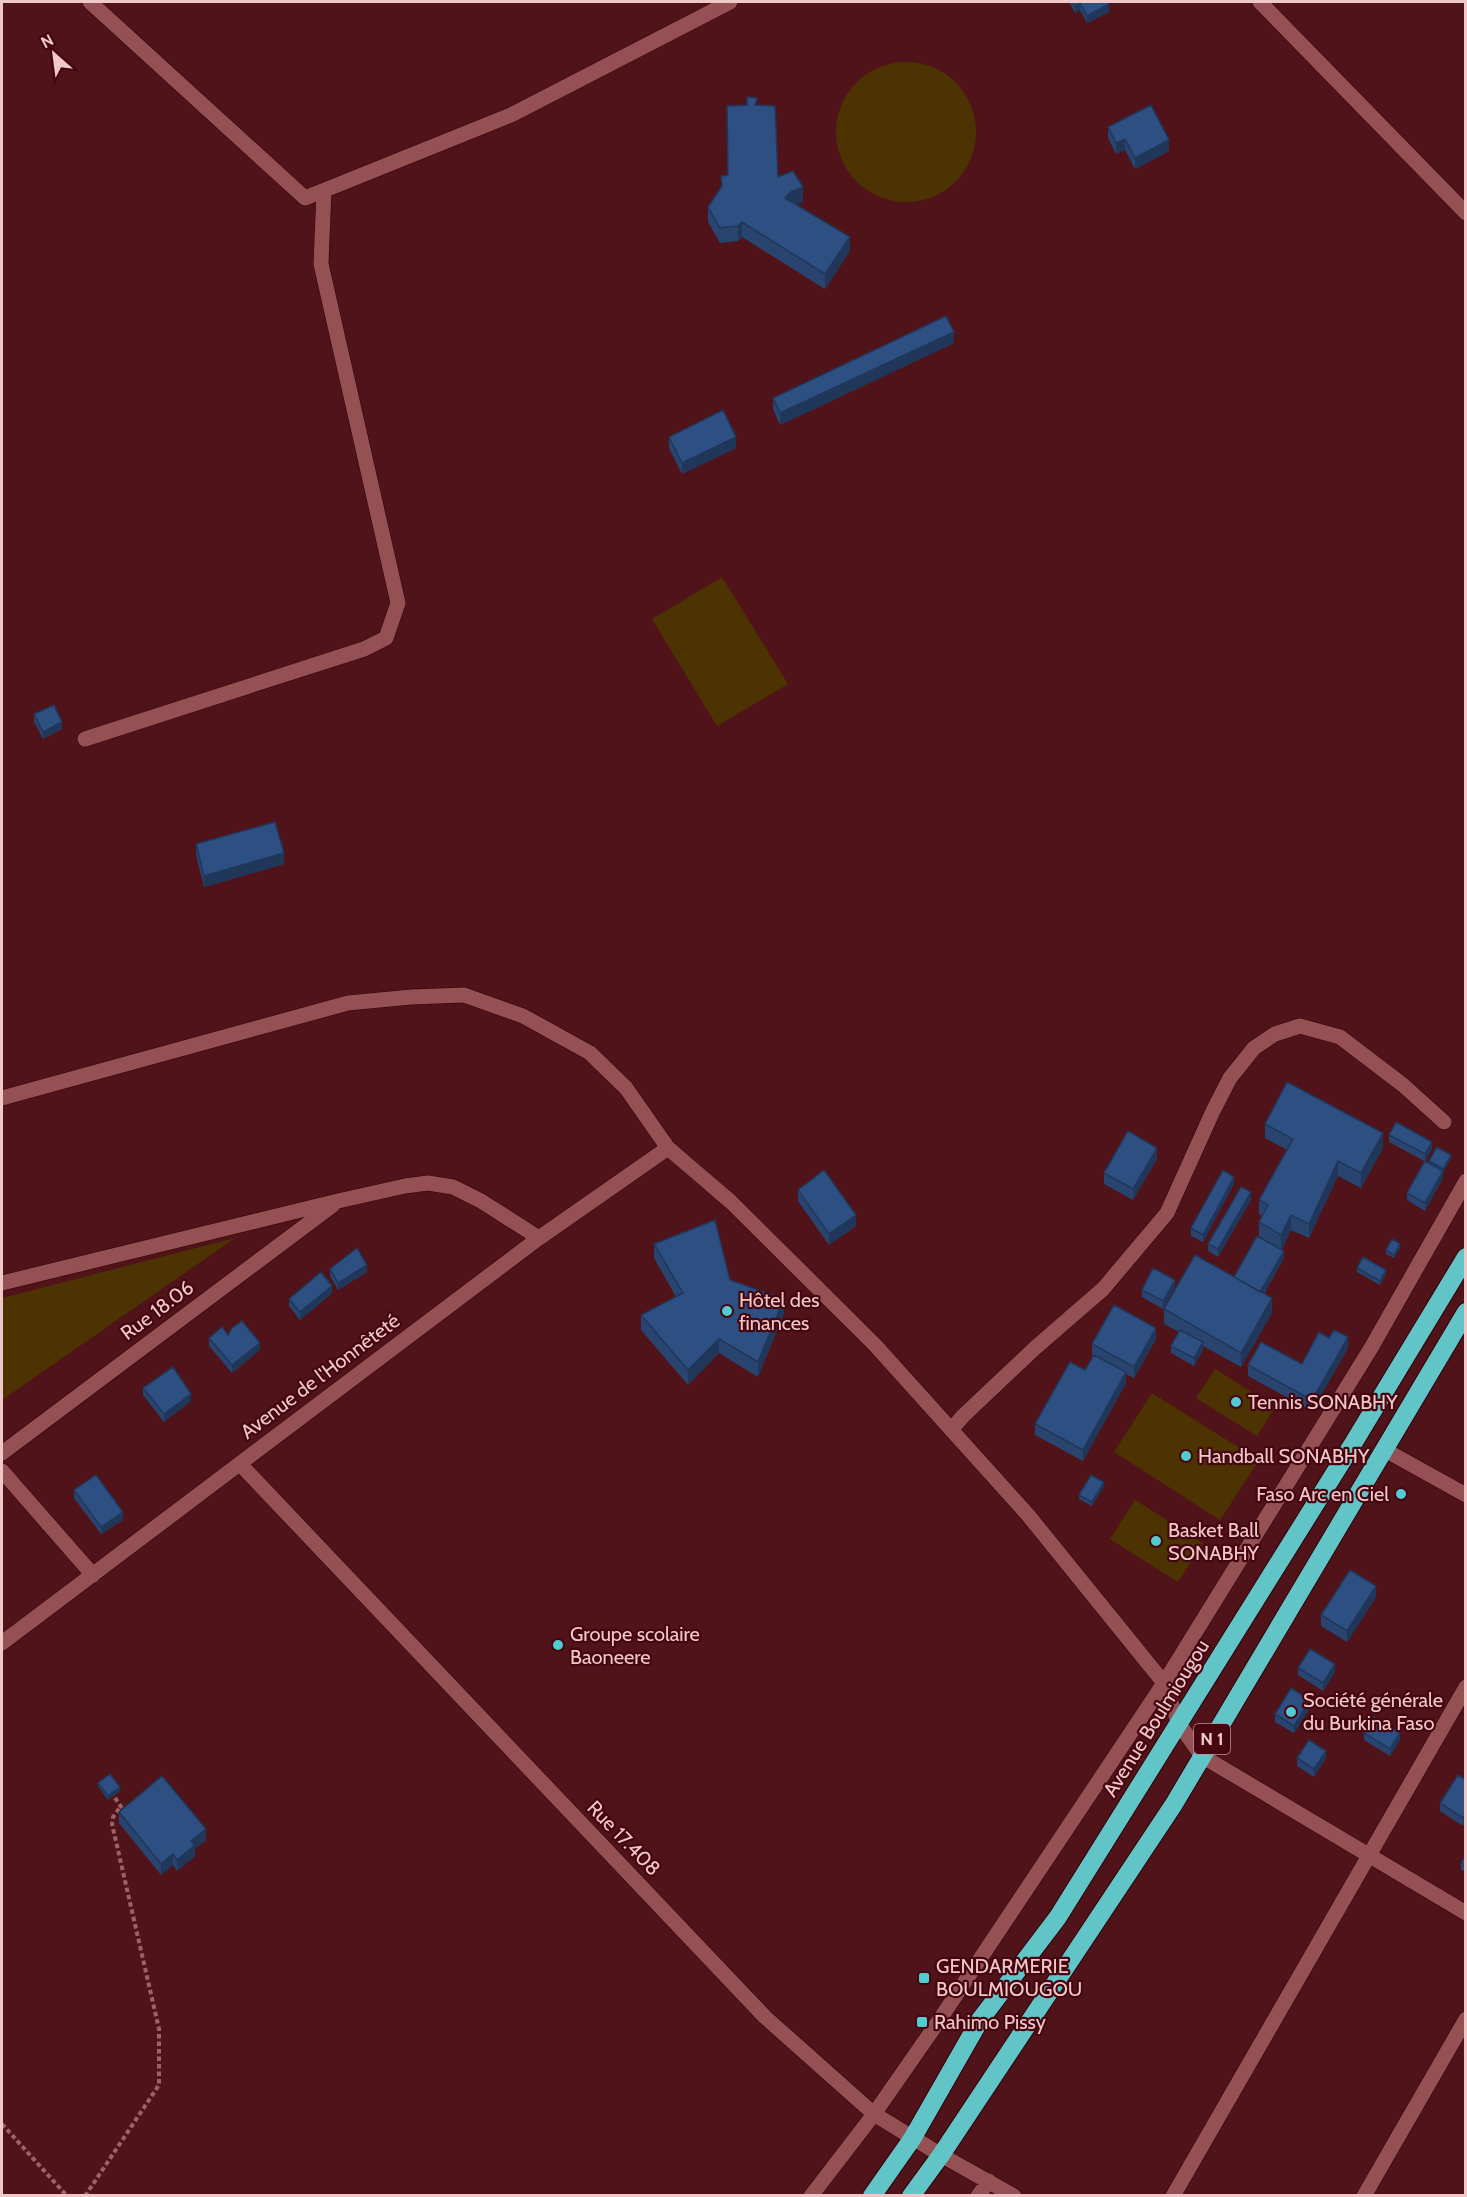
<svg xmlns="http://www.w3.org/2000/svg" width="1467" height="2197" viewBox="0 0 1467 2197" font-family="Cabin,sans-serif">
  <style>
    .green { fill: #4d3301 }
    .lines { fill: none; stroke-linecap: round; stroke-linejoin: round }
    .minor-casing { stroke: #2e0207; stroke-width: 16 }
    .highway-casing { stroke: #2e0207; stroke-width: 20 }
    .path { stroke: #986468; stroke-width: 4; stroke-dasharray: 4.5 3; stroke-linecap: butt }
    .minor { stroke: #955053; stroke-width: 15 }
    .highway { stroke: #61c4c7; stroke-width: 18 }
    .wall { fill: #28446f }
    .shaded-wall { fill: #20375a }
    .building { fill: #2e4f81; stroke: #20375a; stroke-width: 1.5 }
    .poi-dot { fill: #52ccd0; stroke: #450611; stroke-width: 2 }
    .labels { text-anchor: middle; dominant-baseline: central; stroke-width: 4.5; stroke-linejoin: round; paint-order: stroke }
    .shield { fill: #450611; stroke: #bd8e91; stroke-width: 1.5 }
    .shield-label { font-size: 18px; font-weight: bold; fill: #f1c8c8 }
    .poi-label { font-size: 20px; fill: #f1c8c8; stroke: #450611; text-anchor: start }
    .street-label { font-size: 20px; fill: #f1c8c8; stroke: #450611 }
  </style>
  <rect width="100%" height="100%" fill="#51131a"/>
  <path class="green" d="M836 132a70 70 0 1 1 140 0a70 70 0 1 1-140 0Z
    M 722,577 L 788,684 L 717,726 L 652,619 Z
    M 235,1238 L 2,1400 L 2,1298 Z
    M 1215,1369 L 1275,1407 L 1257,1436 L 1196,1398 Z
    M 1152,1393 L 1259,1460 L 1220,1520 L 1114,1452 Z
    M 1135,1500 L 1203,1543 L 1178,1582 L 1110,1539 Z"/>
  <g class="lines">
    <defs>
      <path id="minor" d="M 90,2 L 305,198 L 511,115 L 730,2
        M 1260,2 L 1466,213
        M 85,739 L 364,649 L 386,638 L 398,603 L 321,264 L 324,191
        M 2,1098 L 348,1003 L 411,997 L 464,995 L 523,1016 L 590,1053 L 626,1088 L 668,1148 L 731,1202 L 875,1345 L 1028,1515 L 1164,1683 L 1179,1724 L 1202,1756 L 1466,1913
        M 2,1283 L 338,1201 L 405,1186 L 428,1183 L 453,1187 L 481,1201 L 539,1238
        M 951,1430 L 963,1416 L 1035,1348 L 1103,1289 L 1167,1213 L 1213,1111 L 1230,1078 L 1254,1048 L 1275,1034 L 1300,1026 L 1340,1037 L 1403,1085 L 1444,1122
        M 1385,1450 L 1466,1495
        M 2,1453 L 333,1205
        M 240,1464 L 765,2017 L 874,2114 L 941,2155 L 1014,2196
        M 2,1471 L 93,1575
        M 2,1643 L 539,1238 L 668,1148
        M 811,2196 L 874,2114 L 938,2022 L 1164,1683 L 1371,1348 L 1466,1181
        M 978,2196 L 989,2181
        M 1173,2196 L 1466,1687
        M 1364,2196 L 1466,2019"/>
      <path id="highway" d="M 872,2196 L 912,2139 L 980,2020 L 1058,1917 L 1354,1442 L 1466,1257
        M 911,2196 L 941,2155 L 1174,1804 L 1466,1312"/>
    </defs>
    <use href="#minor" class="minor-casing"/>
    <use href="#highway" class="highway-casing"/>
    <path class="path" d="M 115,1798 L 122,1808
      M 2,2124 L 67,2196
      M 85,2196 L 159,2085 L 159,2029 L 112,1824 L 113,1817 L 121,1806"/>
    <use href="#minor" class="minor"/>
    <use href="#highway" class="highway"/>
  </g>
  <path class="wall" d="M 1069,2 L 1107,2 L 1109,12 L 1087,23 L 1080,10 L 1075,13 Z
    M 747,105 L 757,105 L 778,177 L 803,202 L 796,204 L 850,251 L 825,289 L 742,237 L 738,241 L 720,243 L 708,222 L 708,207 L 721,188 L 721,176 L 728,175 Z
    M 1108,127 L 1169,151 L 1135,169 L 1125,150 L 1116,154 L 1108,138 Z
    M 954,343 L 780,425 L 773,409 L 773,398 Z
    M 669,437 L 736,448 L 682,474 L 669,448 Z
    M 34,714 L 62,729 L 43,739 L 34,722 Z
    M 196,844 L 284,864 L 204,887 L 196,855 Z
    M 1265,1124 L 1383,1148 L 1361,1188 L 1338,1176 L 1309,1238 L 1291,1230 L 1282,1249 L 1284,1258 L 1264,1294 L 1272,1313 L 1241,1367 L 1203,1346 L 1203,1350 L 1194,1366 L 1171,1353 L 1171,1346 L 1179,1332 L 1164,1324 L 1164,1309 L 1234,1277 L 1272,1244 L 1259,1236 L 1259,1222 L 1262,1216 L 1259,1214 L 1259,1200 L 1287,1150 L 1265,1138 Z
    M 1389,1135 L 1432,1149 L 1425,1161 L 1429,1163 L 1429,1161 L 1451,1158 L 1443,1172 L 1443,1178 L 1425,1211 L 1407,1200 L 1407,1193 L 1424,1161 L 1389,1142 Z
    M 1157,1159 L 1133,1200 L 1104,1184 L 1104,1173 Z
    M 1234,1184 L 1203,1242 L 1191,1236 L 1191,1228 Z
    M 798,1190 L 856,1226 L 829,1245 L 798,1201 Z
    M 1251,1200 L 1218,1257 L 1208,1251 L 1208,1244 Z
    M 654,1244 L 730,1280 L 784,1313 L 758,1377 L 719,1353 L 688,1385 L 641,1330 L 641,1315 L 676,1297 L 654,1258 Z
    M 1400,1247 L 1394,1258 L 1386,1254 L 1386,1250 Z
    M 1357,1268 L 1386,1274 L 1380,1285 L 1357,1272 Z
    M 330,1269 L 367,1272 L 338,1290 L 330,1276 Z
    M 1175,1287 L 1163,1309 L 1142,1297 L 1142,1290 Z
    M 332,1293 L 300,1320 L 289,1306 L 289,1299 Z
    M 228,1335 L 260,1350 L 232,1373 L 209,1346 L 209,1338 Z
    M 1156,1339 L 1134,1378 L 1126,1374 L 1126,1383 L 1083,1461 L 1035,1435 L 1035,1424 L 1085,1370 L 1093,1356 L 1092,1355 L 1092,1344 Z
    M 1348,1348 L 1312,1411 L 1248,1376 L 1248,1365 L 1302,1364 Z
    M 143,1388 L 191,1401 L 164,1422 L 143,1395 Z
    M 1104,1486 L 1092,1506 L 1079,1499 L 1079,1495 Z
    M 74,1490 L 123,1520 L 101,1534 L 74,1498 Z
    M 1376,1597 L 1347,1642 L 1321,1626 L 1321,1615 Z
    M 1298,1668 L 1335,1672 L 1323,1691 L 1298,1675 Z
    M 1310,1708 L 1294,1733 L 1275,1722 L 1275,1714 Z
    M 1364,1733 L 1400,1740 L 1390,1756 L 1364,1740 Z
    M 1297,1758 L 1326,1758 L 1314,1777 L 1297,1766 Z
    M 1466,1780 L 1463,1826 L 1440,1811 L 1440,1803 Z
    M 98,1783 L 120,1791 L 108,1800 L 98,1786 Z
    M 119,1812 L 206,1840 L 195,1849 L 195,1856 L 177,1871 L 173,1865 L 161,1875 L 119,1823 Z
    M 1466,1855 L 1466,1872 L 1461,1870 L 1461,1863 Z"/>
  <path class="shaded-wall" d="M 1080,3 L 1080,10 L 1075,13 L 1075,6 Z
    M 1109,4 L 1109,12 L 1087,23 L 1087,16 Z
    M 1125,139 L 1125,150 L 1116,154 L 1116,143 Z
    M 1169,140 L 1169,151 L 1135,169 L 1135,158 Z
    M 803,187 L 803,202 L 791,206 L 785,198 L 791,192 Z
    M 742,222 L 742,237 L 738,241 L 738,226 Z
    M 850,237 L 850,251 L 825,289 L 825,274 Z
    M 954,332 L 954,343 L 780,425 L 780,413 Z
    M 736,437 L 736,448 L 682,474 L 682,463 Z
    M 62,722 L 62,729 L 43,739 L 43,732 Z
    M 284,853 L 284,864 L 204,887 L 204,876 Z
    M 1383,1133 L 1383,1148 L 1361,1188 L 1361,1173 Z
    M 1432,1142 L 1432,1149 L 1425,1162 L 1425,1154 Z
    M 1157,1148 L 1157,1159 L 1133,1200 L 1133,1189 Z
    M 1451,1155 L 1451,1158 L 1443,1172 L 1443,1169 Z
    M 1338,1161 L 1338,1176 L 1309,1238 L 1309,1224 Z
    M 1443,1171 L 1443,1178 L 1425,1211 L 1425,1203 Z
    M 1234,1177 L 1234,1184 L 1203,1242 L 1203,1235 Z
    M 1251,1192 L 1251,1200 L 1218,1257 L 1218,1249 Z
    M 856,1215 L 856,1226 L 829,1245 L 829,1234 Z
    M 1291,1215 L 1291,1230 L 1281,1250 L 1281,1235 Z
    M 1400,1244 L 1400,1247 L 1394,1258 L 1394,1255 Z
    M 1284,1251 L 1284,1258 L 1258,1303 L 1258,1295 Z
    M 367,1265 L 367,1272 L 338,1290 L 338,1283 Z
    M 1386,1270 L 1386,1274 L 1380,1285 L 1380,1281 Z
    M 1175,1280 L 1175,1287 L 1163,1309 L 1163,1301 Z
    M 332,1286 L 332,1293 L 300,1320 L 300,1312 Z
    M 1272,1298 L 1272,1313 L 1241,1367 L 1241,1353 Z
    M 784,1299 L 784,1313 L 758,1377 L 758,1362 Z
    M 1156,1328 L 1156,1339 L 1134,1378 L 1134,1367 Z
    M 1348,1337 L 1348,1348 L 1312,1411 L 1312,1400 Z
    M 719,1339 L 719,1353 L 688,1385 L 688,1370 Z
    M 1203,1342 L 1203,1350 L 1194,1366 L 1194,1358 Z
    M 260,1343 L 260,1350 L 232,1373 L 232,1365 Z
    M 1126,1372 L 1126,1383 L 1083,1461 L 1083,1450 Z
    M 191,1394 L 191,1401 L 164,1422 L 164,1414 Z
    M 1104,1482 L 1104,1486 L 1092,1506 L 1092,1502 Z
    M 123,1512 L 123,1520 L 101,1534 L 101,1527 Z
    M 1376,1586 L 1376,1597 L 1347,1642 L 1347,1631 Z
    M 1335,1664 L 1335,1672 L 1323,1691 L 1323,1683 Z
    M 1310,1700 L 1310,1708 L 1294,1733 L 1294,1726 Z
    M 1400,1733 L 1400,1740 L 1390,1756 L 1390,1749 Z
    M 1326,1751 L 1326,1758 L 1314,1777 L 1314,1769 Z
    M 120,1787 L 120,1791 L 108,1800 L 108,1796 Z
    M 1466,1814 L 1466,1821 L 1463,1826 L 1463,1818 Z
    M 206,1829 L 206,1840 L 195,1849 L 195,1856 L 177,1871 L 177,1860 L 191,1841 Z
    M 173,1854 L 173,1865 L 161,1875 L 161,1864 Z"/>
  <path class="building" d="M 1073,2 L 1107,2 L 1109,4 L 1087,16 L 1080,3 L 1075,6 Z
    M 747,97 L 757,98 L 755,105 L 775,106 L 778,177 L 793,171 L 803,187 L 791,192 L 785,198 L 850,237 L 825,274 L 742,222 L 738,226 L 720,228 L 708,207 L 722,186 L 721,176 L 728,175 L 727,106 L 747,105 Z
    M 1151,105 L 1169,140 L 1135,158 L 1125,139 L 1116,143 L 1108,127 Z
    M 946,316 L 954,332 L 780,413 L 773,398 Z
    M 723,410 L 736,437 L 682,463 L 669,437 Z
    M 54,705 L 62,722 L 43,732 L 34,714 Z
    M 275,822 L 284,853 L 204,876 L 196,844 Z
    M 1287,1082 L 1383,1133 L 1361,1173 L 1338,1161 L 1309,1224 L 1291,1215 L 1281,1235 L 1259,1222 L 1268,1205 L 1259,1200 L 1293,1139 L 1265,1124 Z
    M 1396,1122 L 1432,1142 L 1425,1154 L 1389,1135 Z
    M 1128,1131 L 1157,1148 L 1133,1189 L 1104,1173 Z
    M 1437,1147 L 1451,1155 L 1443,1169 L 1429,1161 Z
    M 1425,1161 L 1443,1171 L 1425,1203 L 1407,1193 Z
    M 824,1170 L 856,1215 L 829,1234 L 798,1190 Z
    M 1223,1170 L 1234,1177 L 1203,1235 L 1191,1228 Z
    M 1241,1187 L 1251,1192 L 1218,1249 L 1208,1244 Z
    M 715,1220 L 730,1280 L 784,1299 L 758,1362 L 719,1339 L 688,1370 L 641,1315 L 683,1293 L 654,1244 Z
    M 1257,1236 L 1284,1251 L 1260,1292 L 1234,1277 Z
    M 1392,1239 L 1400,1244 L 1394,1255 L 1386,1250 Z
    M 357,1248 L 367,1265 L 338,1283 L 330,1269 Z
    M 1195,1255 L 1272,1298 L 1241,1353 L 1164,1309 Z
    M 1363,1257 L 1386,1270 L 1380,1281 L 1357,1268 Z
    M 1153,1268 L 1175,1280 L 1163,1301 L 1142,1290 Z
    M 321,1272 L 332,1286 L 300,1312 L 289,1299 Z
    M 1114,1305 L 1156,1328 L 1134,1367 L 1092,1344 Z
    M 242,1321 L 260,1343 L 232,1365 L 209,1338 L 222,1327 L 228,1335 L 232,1328 Z
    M 1180,1330 L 1203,1342 L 1194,1358 L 1171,1346 Z
    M 1334,1330 L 1348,1337 L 1312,1400 L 1248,1365 L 1261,1342 L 1302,1364 L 1319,1332 L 1329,1338 Z
    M 1094,1355 L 1126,1372 L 1083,1450 L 1035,1424 L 1070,1362 L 1085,1370 Z
    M 173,1367 L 191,1394 L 164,1414 L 143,1388 Z
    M 96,1475 L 123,1512 L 101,1527 L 74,1490 Z
    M 1091,1475 L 1104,1482 L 1092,1502 L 1079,1495 Z
    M 1350,1570 L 1376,1586 L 1347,1631 L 1321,1615 Z
    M 1310,1649 L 1335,1664 L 1323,1683 L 1298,1668 Z
    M 1291,1688 L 1310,1700 L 1294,1726 L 1275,1714 Z
    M 1374,1717 L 1400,1733 L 1390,1749 L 1364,1733 Z
    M 1309,1740 L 1326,1751 L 1314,1769 L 1297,1758 Z
    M 110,1774 L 120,1787 L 108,1796 L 98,1783 Z
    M 1458,1775 L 1466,1780 L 1466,1814 L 1463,1818 L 1440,1803 Z
    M 162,1776 L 206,1829 L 191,1841 L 195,1845 L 177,1860 L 173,1854 L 161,1864 L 119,1812 Z
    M 1466,1855 L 1466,1865 L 1461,1863 Z"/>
  <g class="poi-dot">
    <circle cx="727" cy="1311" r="6"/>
    <circle cx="1236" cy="1402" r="6"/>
    <circle cx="1186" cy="1456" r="6"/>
    <circle cx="1401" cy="1494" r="6"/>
    <circle cx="1156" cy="1541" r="6"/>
    <circle cx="558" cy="1645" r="6"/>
    <circle cx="1291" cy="1712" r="6"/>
    <rect x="918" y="1972" width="12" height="12" rx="3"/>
    <rect x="916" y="2016" width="12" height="12" rx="3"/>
  </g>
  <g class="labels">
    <rect class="shield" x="1194" y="1724" width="36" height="30" rx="4.5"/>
    <g class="shield-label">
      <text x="1212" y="1739">N 1</text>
    </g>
    <g class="poi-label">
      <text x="739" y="1300">Hôtel des<tspan x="739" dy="23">finances</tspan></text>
      <text x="1248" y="1402">Tennis SONABHY</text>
      <text x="1198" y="1456">Handball SONABHY</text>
      <text x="1389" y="1494" text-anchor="end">Faso Arc en Ciel</text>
      <text x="1168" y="1530">Basket Ball<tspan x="1168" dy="23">SONABHY</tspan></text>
      <text x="570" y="1634">Groupe scolaire<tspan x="570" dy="23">Baoneere</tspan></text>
      <text x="1303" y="1700">Société générale<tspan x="1303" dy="23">du Burkina Faso</tspan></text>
      <text x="936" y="1966">GENDARMERIE<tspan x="936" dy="23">BOULMIOUGOU</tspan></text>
      <text x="934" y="2022">Rahimo Pissy</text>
    </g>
    <g class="street-label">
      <text transform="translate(157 1310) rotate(-37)">Rue 18.06</text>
      <text transform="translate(320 1376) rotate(-37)">Avenue de l'Honnêteté</text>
      <text transform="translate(1156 1718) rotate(-58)">Avenue Boulmiougou</text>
      <text transform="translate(624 1838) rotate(46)">Rue 17.408</text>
    </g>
  </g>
  <rect width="1467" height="2197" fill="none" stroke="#f1c8c8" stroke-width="6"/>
  <g transform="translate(54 54) rotate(332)" stroke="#450611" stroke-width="4.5" paint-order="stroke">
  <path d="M0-4.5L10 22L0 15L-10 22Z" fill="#f1c8c8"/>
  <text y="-9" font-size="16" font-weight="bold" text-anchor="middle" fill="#f1c8c8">N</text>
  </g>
</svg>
